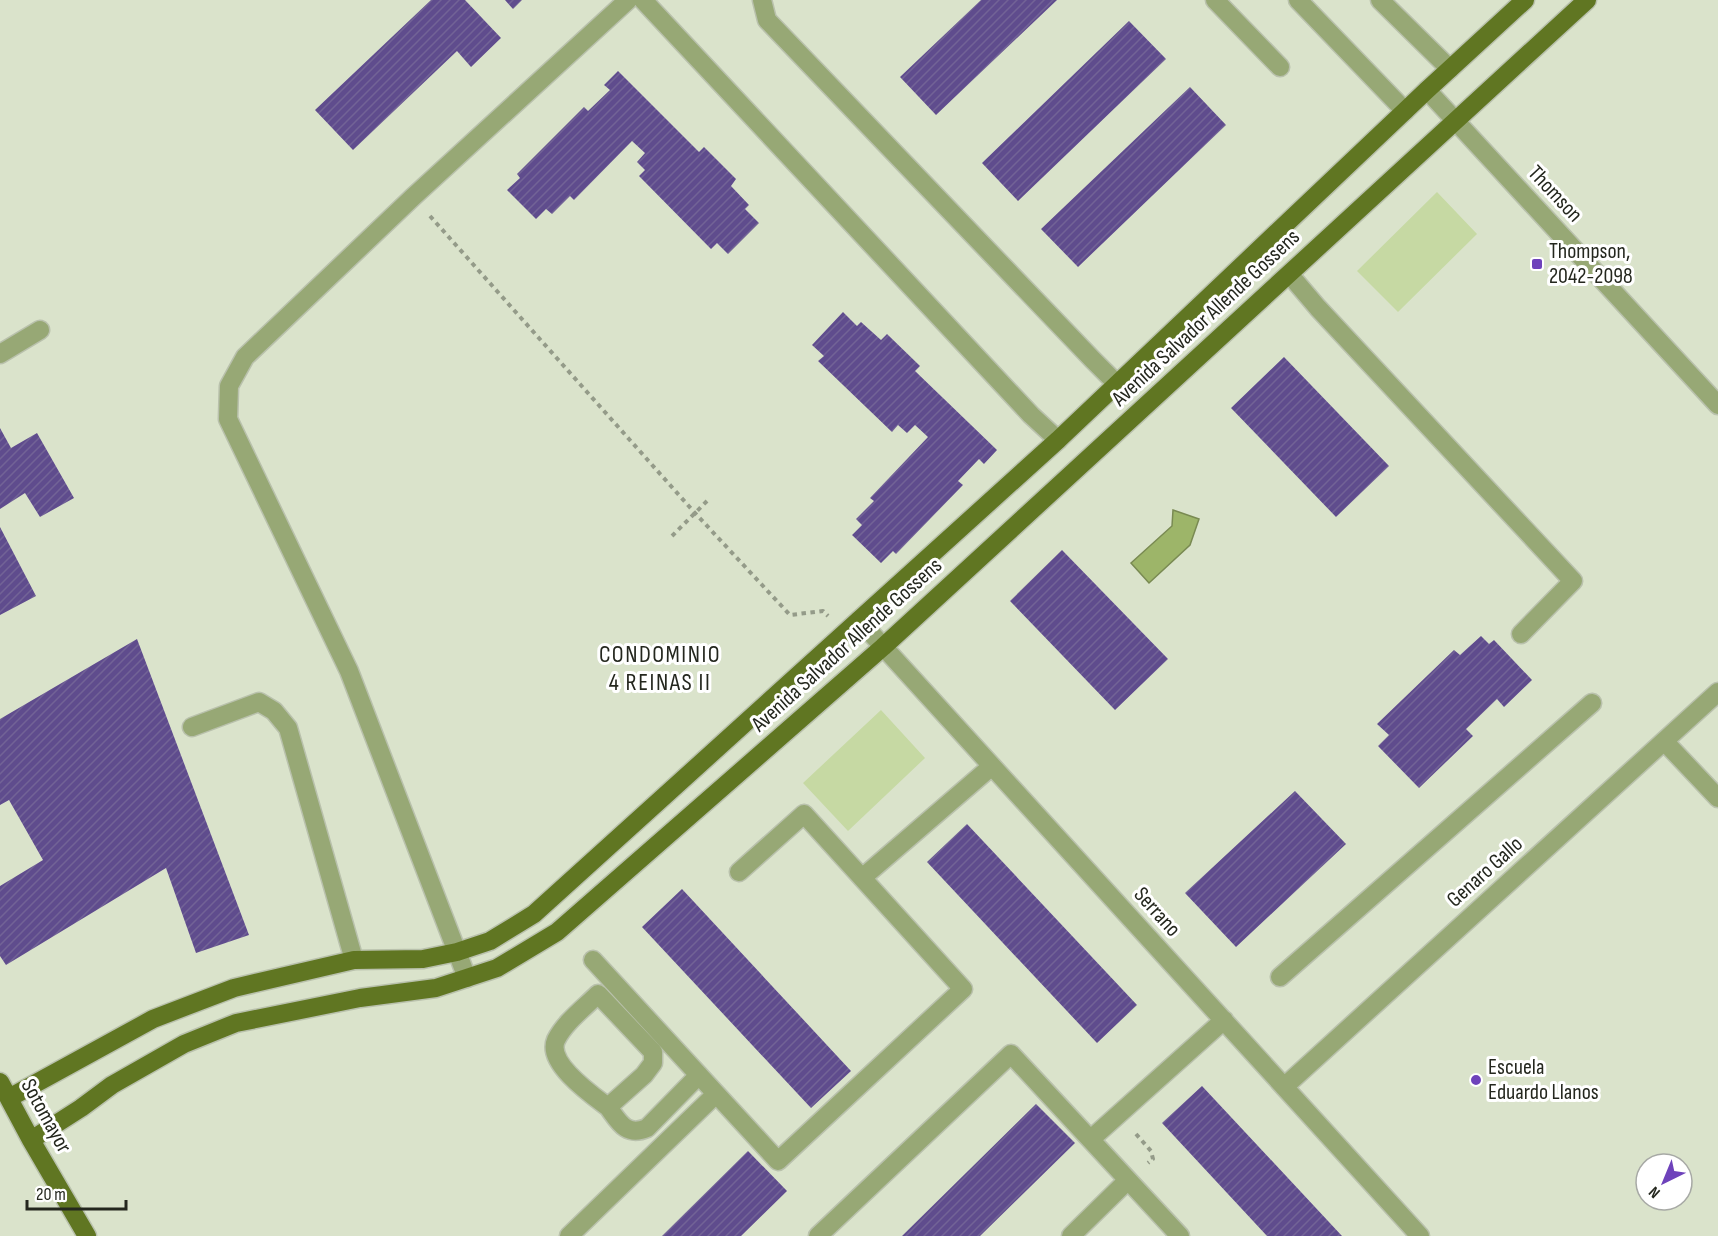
<svg xmlns="http://www.w3.org/2000/svg" width="1718" height="1236" viewBox="0 0 1718 1236" font-family="'Sofia Sans Condensed',sans-serif">
  <style>
    .pitch { fill: #c6d9a3 }
    .water { fill: #9db569; stroke: #798a52; stroke-width: 1.5 }
    .building { fill: url(#building-hatch) }
    .lines { fill: none; stroke-linecap: round; stroke-linejoin: round }
    .minor-casing { stroke: #b9c1ac; stroke-width: 21 }
    .major-casing { stroke: #b9c1ac; stroke-width: 21 }
    .path { stroke: #949b89; stroke-width: 4; stroke-dasharray: 4.5 4.5; stroke-linecap: butt }
    .minor { stroke: #97a875; stroke-width: 18 }
    .major { stroke: #607622; stroke-width: 18 }
    .poi-dot { fill: #6e42bb; stroke: #fff; stroke-width: 2 }
    .labels { text-anchor: middle; dominant-baseline: central; stroke-width: 6; stroke-linejoin: round; paint-order: stroke }
    .street-label { font-size: 22px; fill: #24271e; stroke: #fff }
    .poi-label { font-size: 22px; fill: #24271e; stroke: #fff; text-anchor: start }
    .neighbourhood-label { font-size: 24px; letter-spacing: 1.5px; fill: #24271e; stroke: #fff }
  </style>
  <defs>
    <pattern id="building-hatch" width="6" height="6" patternUnits="userSpaceOnUse" patternTransform="scale(1.5)"><rect width="6" height="6" fill="#5f4c8d"/><path d="M-1 1l2-2M0 6l6-6M5 7l2-2" fill="none" stroke="#726396"/></pattern>
  </defs>
  <rect width="100%" height="100%" fill="#dae3cb"/>
  <path class="pitch" d="M 1437,192 L 1477,234 L 1398,312 L 1357,271 Z
    M 881,710 L 925,758 L 848,831 L 803,783 Z"/>
  <path class="water" d="M 1173,510 L 1199,519 L 1190,545 L 1149,583 L 1131,563 L 1172,526 Z"/>
  <path class="building" d="M 431,0 L 465,0 L 501,38 L 471,67 L 457,51 L 353,150 L 315,110 Z
    M 505,0 L 522,0 L 513,9 Z
    M 981,0 L 1057,0 L 936,115 L 900,77 Z
    M 1129,21 L 1166,59 L 1018,201 L 982,163 Z
    M 618,71 L 699,152 L 704,147 L 736,179 L 731,186 L 749,205 L 745,209 L 759,223 L 728,254 L 717,243 L 711,249 L 639,176 L 645,170 L 637,162 L 645,153 L 632,141 L 574,200 L 570,196 L 552,214 L 546,209 L 536,219 L 507,190 L 520,178 L 517,174 L 584,107 L 588,111 L 610,90 L 604,85 Z
    M 1190,87 L 1226,125 L 1078,267 L 1041,229 Z
    M 843,312 L 857,326 L 861,322 L 881,340 L 887,334 L 920,366 L 915,371 L 997,450 L 984,464 L 979,459 L 958,481 L 963,485 L 896,554 L 893,551 L 881,563 L 852,535 L 862,525 L 856,519 L 874,501 L 870,498 L 928,437 L 915,425 L 907,433 L 898,425 L 892,432 L 818,361 L 824,356 L 812,345 Z
    M 1284,357 L 1389,466 L 1336,517 L 1231,408 Z
    M 0,428 L 11,448 L 37,433 L 74,498 L 40,517 L 25,493 L 0,509 Z
    M 0,527 L 36,596 L 0,615 Z
    M 1062,550 L 1168,659 L 1115,710 L 1010,601 Z
    M 1481,636 L 1489,644 L 1494,640 L 1532,680 L 1504,707 L 1497,699 L 1466,729 L 1473,736 L 1419,788 L 1378,746 L 1389,735 L 1377,724 L 1454,650 L 1460,655 Z
    M 137,639 L 249,935 L 196,953 L 166,868 L 6,965 L 0,956 L 0,886 L 43,860 L 9,800 L 0,805 L 0,719 Z
    M 1295,791 L 1346,844 L 1236,947 L 1185,893 Z
    M 967,824 L 1137,1005 L 1097,1043 L 927,862 Z
    M 682,889 L 851,1071 L 811,1108 L 642,927 Z
    M 1202,1086 L 1342,1236 L 1267,1236 L 1162,1123 Z
    M 1036,1104 L 1075,1143 L 980,1236 L 902,1236 Z
    M 748,1151 L 787,1191 L 741,1236 L 662,1236 Z"/>
  <g class="lines">
    <defs>
      <path id="minor" d="M 643,0 L 1031,415 L 1058,440
        M 762,0 L 767,20 L 1093,360 L 1117,384
        M 1215,0 L 1280,67
        M 1298,0 L 1405,111
        M 1380,0 L 1450,69
        M 1427,90 L 1718,405
        M 1290,275 L 1318,308 L 1573,581 L 1521,634
        M 0,354 L 40,330
        M 859,620 L 1420,1236
        M 192,727 L 259,702 L 274,711 L 288,728 L 354,960
        M 1664,741 L 1718,798
        M 862,878 L 992,766
        M 593,960 L 778,1161 L 963,989 L 804,814 L 739,872
        M 1280,977 L 1592,703
        M 467,978 L 349,671 L 228,419 L 229,386 L 245,357 L 413,197 L 628,0
        M 1284,1087 L 1718,692
        M 608,1107 C 592,1095 546,1063 556,1040 C 565,1022 584,1008 598,994 L 653,1052 L 653,1063 L 644,1075 L 608,1107 C 619,1122 626,1137 647,1128 L 699,1075
        M 1091,1139 L 1224,1020
        M 569,1236 L 716,1094
        M 818,1236 L 1011,1054 L 1180,1236
        M 1071,1236 L 1128,1180"/>
      <path id="major" d="M 0,1082 L 31,1140 L 87,1236
        M 9,1098 L 153,1019 L 234,988 L 354,960 L 423,959 L 457,952 L 490,941 L 534,914 L 1058,440 L 1427,90 L 1525,0
        M 31,1140 L 81,1108 L 112,1085 L 184,1044 L 236,1023 L 360,998 L 436,988 L 497,968 L 557,932 L 883,647 L 1587,0"/>
    </defs>
    <use href="#minor" class="minor-casing"/>
    <use href="#major" class="major-casing"/>
    <path class="path" d="M 430,216 L 695,513 L 790,615 L 823,611 L 828,616
      M 672,536 L 708,500
      M 1136,1134 L 1151,1151 L 1153,1159 L 1148,1163"/>
    <use href="#minor" class="minor"/>
    <use href="#major" class="major"/>
  </g>
  <g class="poi-dot">
    <rect x="1531" y="258" width="12" height="12" rx="3"/>
    <circle cx="1476" cy="1080" r="6"/>
  </g>
  <g class="labels">
    <g class="street-label">
      <text transform="translate(1555 194) rotate(47)">Thomson</text>
      <text transform="translate(1206 318) rotate(-43)">Avenida Salvador Allende Gossens</text>
      <text transform="translate(847 645) rotate(-42)">Avenida Salvador Allende Gossens</text>
      <text transform="translate(1485 872) rotate(-42)">Genaro Gallo</text>
      <text transform="translate(1157 912) rotate(48)">Serrano</text>
      <text transform="translate(46 1116) rotate(61)">Sotomayor</text>
    </g>
    <g class="poi-label">
      <text x="1549" y="251">Thompson,<tspan x="1549" dy="25">2042-2098</tspan></text>
      <text x="1488" y="1067">Escuela<tspan x="1488" dy="25">Eduardo Llanos</tspan></text>
    </g>
    <g class="neighbourhood-label">
      <text x="660" y="654">CONDOMINIO<tspan x="660" dy="28">4 REINAS II</tspan></text>
    </g>
  </g>
  <g transform="translate(1664 1182) rotate(223)"><circle r="28" fill="#ffffff" stroke="#a7a9a5" stroke-width="1.5"/>
  <path d="M0-4.5L10 22L0 15L-10 22Z" fill="#6e42bb"/>
  <text y="-9" font-size="16" font-weight="bold" text-anchor="middle" fill="#24271e">N</text>
  </g>
  <path d="M27 1200v9h99v-9" fill="none" stroke="#24271e" stroke-width="3"/>
  <text x="36" y="1200" font-size="18" fill="#24271e" stroke="#ffffff" stroke-width="4.5" paint-order="stroke">20 m</text>
</svg>
